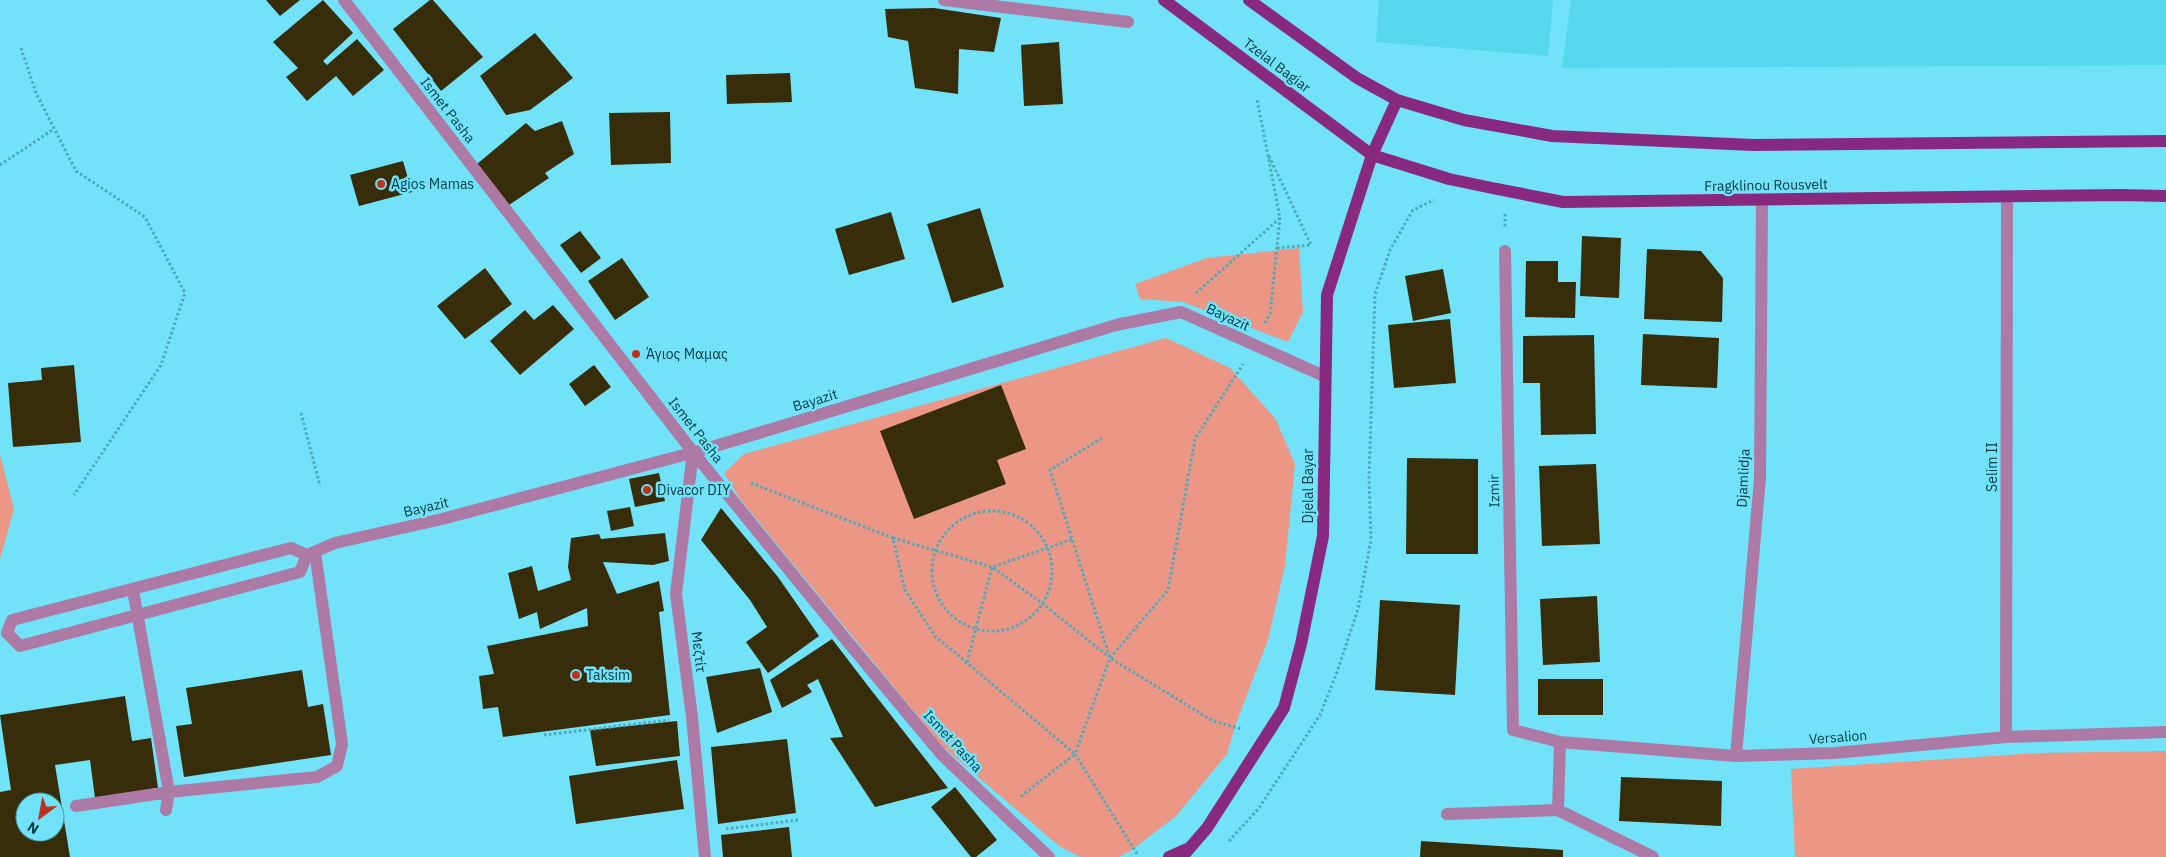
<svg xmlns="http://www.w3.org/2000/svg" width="2166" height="857" viewBox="0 0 2166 857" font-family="'IBM Plex Sans',sans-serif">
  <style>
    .built { fill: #55d7ee }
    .green { fill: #ec9685 }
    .building { fill: #372d0a; fill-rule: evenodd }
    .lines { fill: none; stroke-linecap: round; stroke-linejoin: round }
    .path { stroke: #4caabb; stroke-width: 3; stroke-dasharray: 2.5 2.5; stroke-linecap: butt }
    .minor { stroke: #ad7aa5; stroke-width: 12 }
    .major { stroke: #872a7f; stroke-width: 12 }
    .poi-dot { fill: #be321c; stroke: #71e2f8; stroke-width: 2 }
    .labels { text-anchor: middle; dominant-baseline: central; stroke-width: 5; stroke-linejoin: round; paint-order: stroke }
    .street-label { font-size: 14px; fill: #023841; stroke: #71e2f8 }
    .poi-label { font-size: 14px; fill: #023841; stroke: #71e2f8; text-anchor: start }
  </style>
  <rect width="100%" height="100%" fill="#71e2f8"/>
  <path class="built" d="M 1379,0 L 1553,0 L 1548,56 L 1376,42 Z
    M 1571,0 L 2166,0 L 2166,65 L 1562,68 Z"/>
  <path class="green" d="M 1299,248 L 1303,312 L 1288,342 L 1183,302 L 1140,299 L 1135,284 L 1207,258 Z
    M 1166,338 L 1230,368 L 1275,418 L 1295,464 L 1285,566 L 1268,640 L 1235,726 L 1227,754 L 1176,816 L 1129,852 L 1118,857 L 1080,857 L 1059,846 L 943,747 L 740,499 L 724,473 L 744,454 Z
    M 0,455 L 14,509 L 0,559 Z
    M 2166,751 L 2166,857 L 1795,857 L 1791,769 L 2038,753 Z"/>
  <path class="building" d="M 266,0 L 300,0 L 280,16 Z
    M 323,0 L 353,33 L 323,61 L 327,65 L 357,39 L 384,70 L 353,96 L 336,76 L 307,101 L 286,77 L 298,68 L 273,42 Z
    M 430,0 L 433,0 L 483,57 L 441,91 L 393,29 Z
    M 934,8 L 1001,18 L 994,52 L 959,49 L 958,94 L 915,88 L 908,41 L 888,37 L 885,9 Z
    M 535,33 L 573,78 L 530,110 L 506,115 L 480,76 Z
    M 1059,42 L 1063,104 L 1024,106 L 1021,45 Z
    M 790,73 L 792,102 L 727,104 L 726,75 Z
    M 670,112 L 671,163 L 611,165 L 609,113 Z
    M 562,121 L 574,154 L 545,173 L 549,178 L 506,207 L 477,164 L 526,123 L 535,131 Z
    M 403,161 L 412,192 L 359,206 L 350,175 Z
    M 980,208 L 1004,287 L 952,303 L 927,224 Z
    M 891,212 L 905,259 L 849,275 L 835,229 Z
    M 580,231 L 601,258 L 581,273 L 560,245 Z
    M 1582,236 L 1621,238 L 1619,298 L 1580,296 Z
    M 1647,249 L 1701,251 L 1723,278 L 1722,322 L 1644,319 Z
    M 622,258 L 649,297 L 615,320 L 588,281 Z
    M 1526,261 L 1558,261 L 1558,282 L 1576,282 L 1575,318 L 1525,317 Z
    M 485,268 L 512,304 L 465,339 L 437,306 Z
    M 1443,269 L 1451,313 L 1413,321 L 1405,276 Z
    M 553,305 L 574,329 L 520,375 L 490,341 L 525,310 L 534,320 Z
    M 1450,319 L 1456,383 L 1394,388 L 1388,325 Z
    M 1643,334 L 1719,338 L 1717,388 L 1641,385 Z
    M 1594,335 L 1596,434 L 1541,435 L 1540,383 L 1523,383 L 1523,336 Z
    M 74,365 L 81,442 L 13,447 L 8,383 L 42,380 L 41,368 Z
    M 594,365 L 611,387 L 585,406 L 569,384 Z
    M 1001,385 L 1026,449 L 997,460 L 1006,484 L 914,519 L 880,431 Z
    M 1407,458 L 1478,459 L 1478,554 L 1406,554 Z
    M 1596,464 L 1600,544 L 1542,546 L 1539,466 Z
    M 659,473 L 665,501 L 635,507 L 629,479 Z
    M 630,507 L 634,526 L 611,531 L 607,511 Z
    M 721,508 L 778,577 L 819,636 L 768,673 L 746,642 L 767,627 L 750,600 L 701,540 Z
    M 665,533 L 669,561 L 653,565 L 603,562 L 617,594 L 659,581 L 664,611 L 659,612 L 670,715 L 503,737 L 498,707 L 483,709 L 479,676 L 494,674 L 487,646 L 588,626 L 587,608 L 540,629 L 537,612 L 519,619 L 508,573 L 532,566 L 538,591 L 571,580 L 568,567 L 571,538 L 599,534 L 601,539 Z
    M 1597,596 L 1600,662 L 1543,665 L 1540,599 Z
    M 1380,600 L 1460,605 L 1455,695 L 1375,690 Z
    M 832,639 L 868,686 L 948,788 L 875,807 L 830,738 L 843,737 L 818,679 L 807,685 L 812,692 L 782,708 L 770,680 Z
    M 760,668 L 772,712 L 717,733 L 706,677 Z
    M 302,670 L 308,707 L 323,704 L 331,755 L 184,777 L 176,726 L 192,724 L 186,688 Z
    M 1538,679 L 1603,679 L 1603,715 L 1538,715 Z
    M 125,696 L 132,741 L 151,738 L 158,788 L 95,798 L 90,760 L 55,765 L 70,857 L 0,857 L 0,792 L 11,790 L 0,715 ZM 25,802 L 55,802 L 55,832 L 25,832 Z
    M 677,721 L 680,756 L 596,766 L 590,730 Z
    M 787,739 L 796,813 L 718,824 L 711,747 Z
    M 677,760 L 684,809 L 576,824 L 569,776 Z
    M 1621,777 L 1722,781 L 1721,826 L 1619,821 Z
    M 955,787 L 997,840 L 976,857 L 971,857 L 931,807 Z
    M 789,827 L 792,857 L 723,857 L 721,835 Z
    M 1421,841 L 1563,850 L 1563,857 L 1420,857 Z"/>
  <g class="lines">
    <path class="path" d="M 21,48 L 36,93 L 76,171 L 145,217 L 185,293 L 161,365 L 74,495
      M 1269,156 L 1311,245 L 1277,248
      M 0,165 L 54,129
      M 1505,214 L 1505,228
      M 1196,293 L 1280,218 L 1257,99
      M 1265,323 L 1270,314 L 1280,218
      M 301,413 L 320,486
      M 1102,438 L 1050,470 L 1110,658 L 1213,721 L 1242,729
      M 751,483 L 893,538 L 905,590 L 935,636 L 1075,754 L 1020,797
      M932 571a60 60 0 1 1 120 0a60 60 0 1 1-120 0Z
      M 893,538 L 992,567 L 1073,539
      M 967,662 L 992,567 L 1043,604 L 1109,657
      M 544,735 L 669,720
      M 726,829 L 798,820
      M 1229,841 L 1259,808 L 1320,715 L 1336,675 L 1358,609 L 1371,540 L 1369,478 L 1375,294 L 1390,250 L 1413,210 L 1434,200
      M 1137,854 L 1075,754 L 1110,658 L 1168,590 L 1195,439 L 1243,364"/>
    <path class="minor" d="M 344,0 L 693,452 L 847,641 L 942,755 L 1049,857
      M 944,0 L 1128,22
      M 1505,251 L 1513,730 L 1560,742 L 1736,756 L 1835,753 L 2006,737 L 2166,732
      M 693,452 L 676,594 L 692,717 L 705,857
      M 133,590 L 169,792 L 166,810
      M 7,633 L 12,620 L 291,548 L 307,555 L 335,543 L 442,519 L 699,451 L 1116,325 L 1181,312 L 1324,376
      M 7,633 L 20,646 L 300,572 L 307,555
      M 2006,737 L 2007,198
      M 1736,756 L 1760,478 L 1762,200
      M 76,806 L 169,792 L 317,777 L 337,766 L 342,744 L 315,552
      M 1558,810 L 1560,742
      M 1447,814 L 1558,810 L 1653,857"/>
    <path class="major" d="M 1164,0 L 1372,155 L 1449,179 L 1492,188 L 1563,202 L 2121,195 L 2166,196
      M 1249,0 L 1357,78 L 1397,100 L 1464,120 L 1552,136 L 1753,145 L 2166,141
      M 1169,857 L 1187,849
      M 1182,857 L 1207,828 L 1284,708 L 1301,644 L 1323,536 L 1327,295 L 1372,155 L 1397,100"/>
  </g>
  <g class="poi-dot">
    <circle cx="381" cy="184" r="5"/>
    <circle cx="636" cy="354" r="5"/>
    <circle cx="647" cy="490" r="5"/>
    <circle cx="576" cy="675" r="5"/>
  </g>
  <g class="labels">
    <g class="street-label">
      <text transform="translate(1277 65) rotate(37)">Tzelal Bagiar</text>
      <text transform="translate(448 110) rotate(52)">Ismet Pasha</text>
      <text transform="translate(1766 185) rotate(-1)">Fragklinou Rousvelt</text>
      <text transform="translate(1228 317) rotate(25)">Bayazit</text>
      <text transform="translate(815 400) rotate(-17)">Bayazit</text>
      <text transform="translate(696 430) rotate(52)">Ismet Pasha</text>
      <text transform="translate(1992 467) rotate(-90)">Selim II</text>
      <text transform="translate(1743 478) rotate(-87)">Djamlidja</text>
      <text transform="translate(1308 486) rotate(-90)">Djelal Bayar</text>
      <text transform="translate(1494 491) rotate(-91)">Izmir</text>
      <text transform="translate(426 507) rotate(-13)">Bayazit</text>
      <text transform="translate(699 652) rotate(83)">Μεζτίτ</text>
      <text transform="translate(1838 737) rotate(-4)">Versalion</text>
      <text transform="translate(953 741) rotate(47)">Ismet Pasha</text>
    </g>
    <g class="poi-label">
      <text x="391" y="184">Agios Mamas</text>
      <text x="646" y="354">Άγιος Μαμας</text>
      <text x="657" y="490">Divacor DIY</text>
      <text x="586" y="675">Taksim</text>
    </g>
  </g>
  <g transform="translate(40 817) rotate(212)"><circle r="24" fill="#71e2f8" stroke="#459eaf"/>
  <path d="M0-4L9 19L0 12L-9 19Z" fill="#be321c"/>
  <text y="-8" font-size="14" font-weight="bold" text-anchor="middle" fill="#023841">N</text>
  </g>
</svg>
